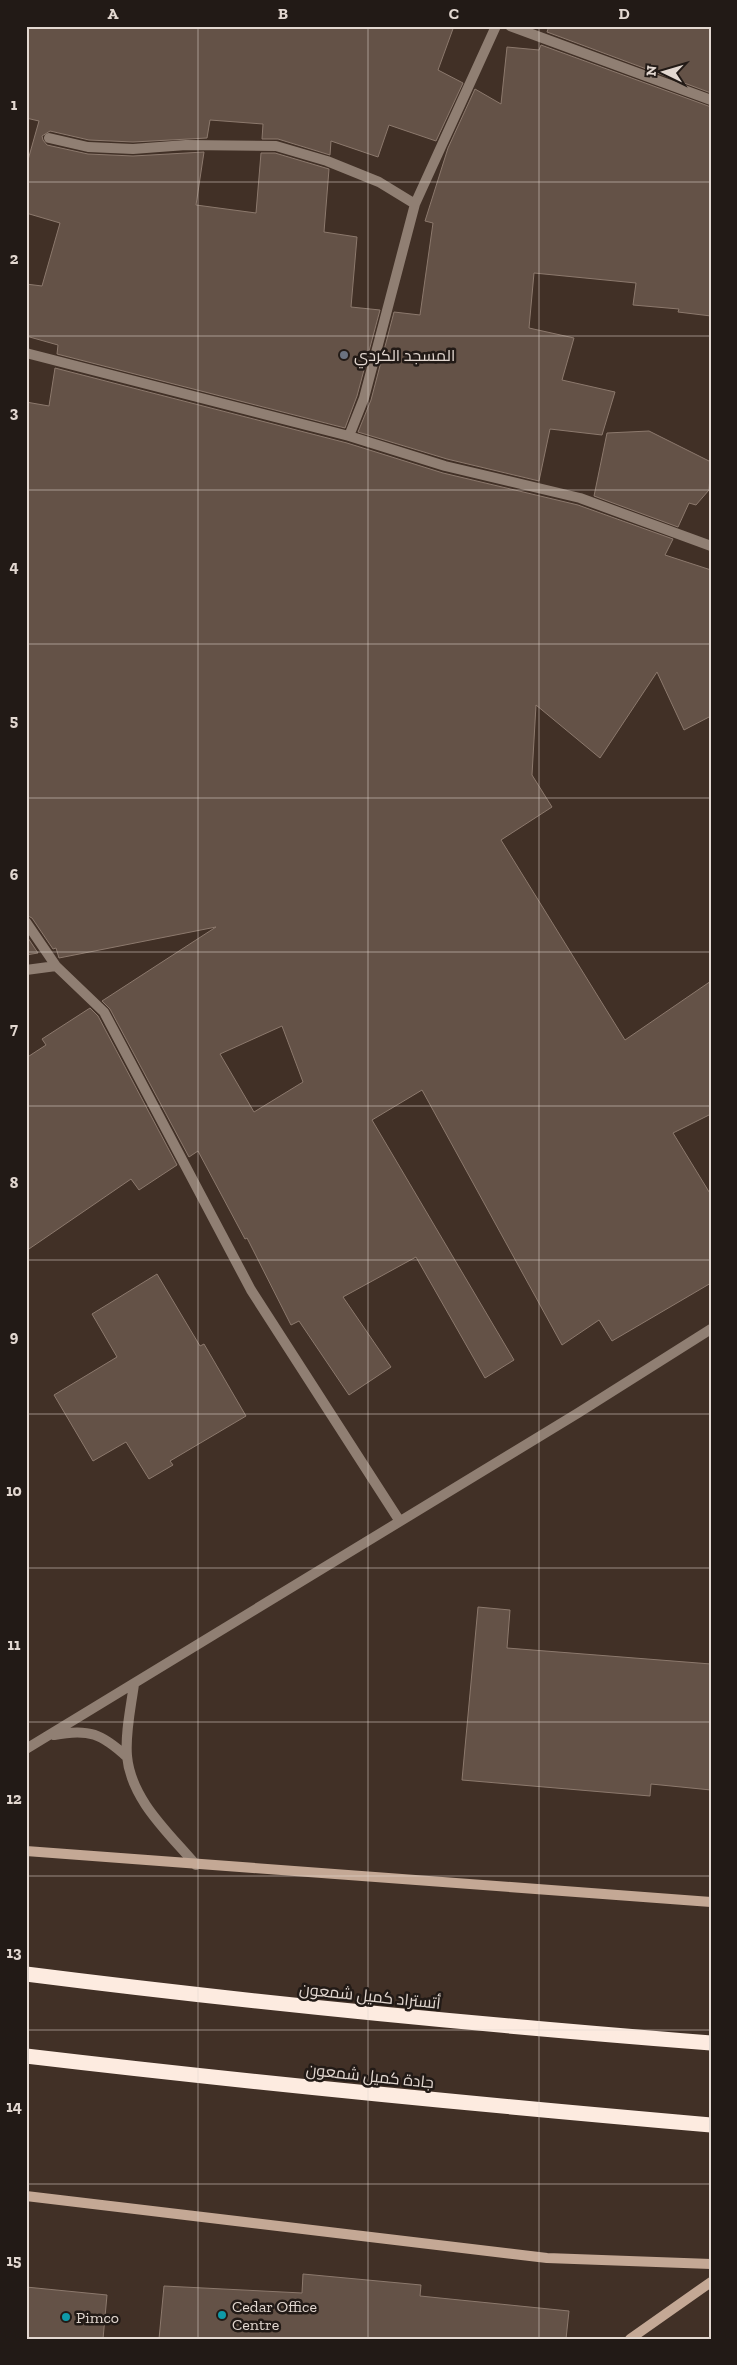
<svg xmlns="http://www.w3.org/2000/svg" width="737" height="2365" viewBox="0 0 737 2365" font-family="'Zilla Slab',Cairo,serif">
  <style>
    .building { fill: #645247; stroke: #8c796d; fill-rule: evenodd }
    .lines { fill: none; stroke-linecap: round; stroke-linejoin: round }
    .street { stroke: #907f73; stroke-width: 10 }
    .secondary { stroke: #c4a895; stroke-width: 10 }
    .highway { stroke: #fdebe0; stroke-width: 15 }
    .grid { fill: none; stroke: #e3d8d1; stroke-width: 1; stroke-opacity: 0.55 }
    .worship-dot { fill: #6b7280; stroke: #221a16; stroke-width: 2 }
    .culture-dot { fill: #0f9aa8; stroke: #221a16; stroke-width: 2 }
    .labels { text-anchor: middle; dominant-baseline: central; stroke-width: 5; stroke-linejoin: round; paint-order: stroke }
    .poi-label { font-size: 16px; fill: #e3d8d1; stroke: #221a16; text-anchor: start }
    .street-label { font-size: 16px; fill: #e3d8d1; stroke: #221a16 }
    .neatline { fill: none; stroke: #e3d8d1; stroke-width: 2 }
    .grid-label { font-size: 16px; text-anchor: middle; font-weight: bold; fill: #e3d8d1 }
  </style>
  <rect width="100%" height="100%" fill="#413026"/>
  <path class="building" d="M 26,26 L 454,26 L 438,70 L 463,83 L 436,141 L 389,125 L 378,157 L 331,141 L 330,155 L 278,139 L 262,139 L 263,124 L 210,120 L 207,138 L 133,142 L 89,140 L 50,131 L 42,136 L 43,140 L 47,145 L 88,154 L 133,156 L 204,152 L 196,205 L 256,213 L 261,153 L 275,153 L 329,169 L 324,232 L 357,237 L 351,307 L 380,310 L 357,396 L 345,428 L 57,354 L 58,345 L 26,336 L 26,284 L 42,286 L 60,223 L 26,213 L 26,167 L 39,121 L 26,118 Z
    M 549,26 L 711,26 L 711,93 L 547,32 Z
    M 541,45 L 711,107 L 711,316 L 678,312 L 679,309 L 633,305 L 636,283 L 534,273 L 529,328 L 574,338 L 562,380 L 615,392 L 602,435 L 550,429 L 539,481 L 447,459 L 358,432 L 371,400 L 394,312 L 420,315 L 433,223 L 425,221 L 448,148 L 475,89 L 501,104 L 507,47 L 539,50 Z
    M 55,368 L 347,443 L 443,473 L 578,505 L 673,539 L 665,555 L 711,570 L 711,716 L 684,730 L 657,672 L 600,758 L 536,705 L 532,775 L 552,807 L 501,840 L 625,1040 L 711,981 L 711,1114 L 673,1133 L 711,1195 L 711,1283 L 612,1341 L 599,1320 L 562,1345 L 422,1090 L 372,1120 L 514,1360 L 485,1378 L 416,1257 L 343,1297 L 391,1367 L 349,1395 L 299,1321 L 291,1325 L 247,1238 L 245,1239 L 198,1151 L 189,1157 L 110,1009 L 102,1001 L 216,927 L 59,958 L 56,948 L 53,949 L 32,918 L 26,915 L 26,402 L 49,406 ZM 282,1026 L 303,1082 L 254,1112 L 220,1054 Z
    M 649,431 L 711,462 L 709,490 L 696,505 L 689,503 L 678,527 L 594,496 L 607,433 Z
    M 26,935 L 38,953 L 26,955 Z
    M 90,1008 L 98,1016 L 177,1165 L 139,1190 L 131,1179 L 26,1251 L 26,1058 L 46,1045 L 42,1039 Z
    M 157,1274 L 200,1346 L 204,1344 L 246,1416 L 170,1461 L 173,1465 L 149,1479 L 126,1442 L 93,1461 L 54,1395 L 117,1357 L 92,1314 Z
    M 478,1607 L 510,1610 L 507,1648 L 711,1664 L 711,1790 L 651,1784 L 650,1796 L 462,1780 Z
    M 303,2274 L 421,2285 L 420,2296 L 569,2311 L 566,2339 L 159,2339 L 164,2286 L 302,2293 Z
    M 26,2287 L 107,2295 L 103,2339 L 26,2339 Z"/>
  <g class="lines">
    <path class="street" d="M 510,26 L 711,100
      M 49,138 L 88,147 L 133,149 L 186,145 L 276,146 L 327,161 L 379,182 L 415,204
      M 26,353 L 349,436 L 445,466 L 580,498 L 711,546
      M 349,436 L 364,398 L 415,204 L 496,26
      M 26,922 L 56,966 L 104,1012 L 251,1290 L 399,1520
      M 26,970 L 56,966
      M 134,1684 C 131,1707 125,1733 127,1756 C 131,1800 169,1833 196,1865
      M 54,1735 C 89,1728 102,1734 127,1757
      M 26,1749 L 578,1413 L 711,1329"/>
    <path class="secondary" d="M 26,1851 L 711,1902
      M 26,2196 L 547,2258 L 711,2264
      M 630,2339 L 711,2282"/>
    <path class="highway" d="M 26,1974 C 254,2003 482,2025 711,2043
      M 26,2056 C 254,2083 482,2105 711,2125"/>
  </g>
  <path class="grid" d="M 198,26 L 198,2339M 368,26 L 368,2339M 539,26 L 539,2339M 26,182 L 711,182M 26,336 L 711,336M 26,490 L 711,490M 26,644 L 711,644M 26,798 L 711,798M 26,952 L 711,952M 26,1106 L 711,1106M 26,1260 L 711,1260M 26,1414 L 711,1414M 26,1568 L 711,1568M 26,1722 L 711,1722M 26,1876 L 711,1876M 26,2030 L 711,2030M 26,2184 L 711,2184"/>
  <circle class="worship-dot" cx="344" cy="355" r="5"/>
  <g class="culture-dot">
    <circle cx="222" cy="2315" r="5"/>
    <circle cx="66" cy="2317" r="5"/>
  </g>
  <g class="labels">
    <g class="poi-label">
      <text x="354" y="355">المسجد الكردي</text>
      <text x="232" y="2306">Cedar Office<tspan x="232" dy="18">Centre</tspan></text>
      <text x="76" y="2317">Pimco</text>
    </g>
    <g class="street-label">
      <text transform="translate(370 1996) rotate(6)">أتستراد كميل شمعون</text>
      <text transform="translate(370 2076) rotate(6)">جادة كميل شمعون</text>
    </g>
  </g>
  <rect width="737" height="2365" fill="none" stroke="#221a16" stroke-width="55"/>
  <g transform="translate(664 72) rotate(275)" stroke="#221a16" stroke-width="4" paint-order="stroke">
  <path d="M0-4L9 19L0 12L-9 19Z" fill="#e3d8d1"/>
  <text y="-8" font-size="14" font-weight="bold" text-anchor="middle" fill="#e3d8d1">N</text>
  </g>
  <rect x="28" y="28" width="682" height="2310" class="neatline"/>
  <g class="grid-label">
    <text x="113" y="19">A</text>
    <text x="283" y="19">B</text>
    <text x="454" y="19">C</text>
    <text x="624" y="19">D</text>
    <text x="14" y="110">1</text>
    <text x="14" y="264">2</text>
    <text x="14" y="418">3</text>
    <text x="14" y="572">4</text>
    <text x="14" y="726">5</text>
    <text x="14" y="880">6</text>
    <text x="14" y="1034">7</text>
    <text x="14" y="1188">8</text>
    <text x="14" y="1342">9</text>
    <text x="14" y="1496">10</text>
    <text x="14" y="1650">11</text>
    <text x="14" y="1804">12</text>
    <text x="14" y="1958">13</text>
    <text x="14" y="2112">14</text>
    <text x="14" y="2266">15</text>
  </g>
</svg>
